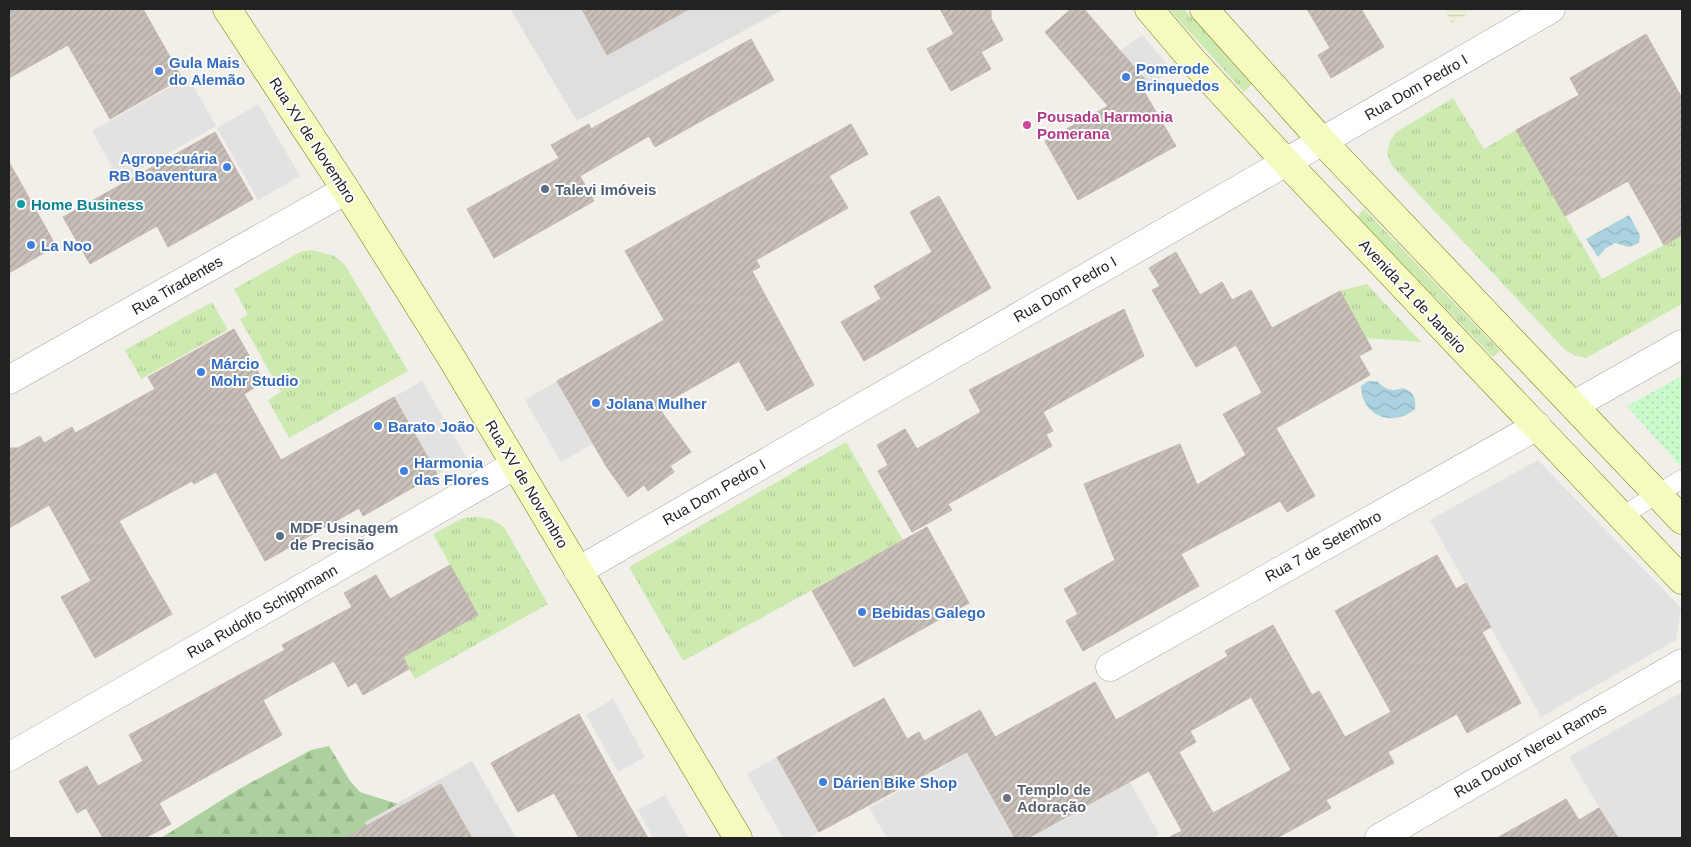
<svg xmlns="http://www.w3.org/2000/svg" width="1691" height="847" viewBox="0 0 1691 847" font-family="Arial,sans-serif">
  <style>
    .residential { fill: #e0dfdf }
    .farmland { fill: url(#farmland-rules) }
    .grass { fill: url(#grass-tufts) }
    .forest { fill: url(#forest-firs) }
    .park { fill: url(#park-dots) }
    .parking { fill: #e2e2e2 }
    .water { fill: url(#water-waves) }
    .building { fill: url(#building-hatch); stroke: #c4b6ab; fill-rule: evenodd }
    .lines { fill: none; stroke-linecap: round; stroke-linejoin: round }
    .service-casing { stroke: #a9a9a9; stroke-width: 19 }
    .minor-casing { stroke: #a9a9a9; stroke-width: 29 }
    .tertiary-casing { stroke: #a9a9a9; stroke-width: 29 }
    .secondary-casing { stroke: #707d05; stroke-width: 29 }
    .service { stroke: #fff; stroke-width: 18 }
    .minor { stroke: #fff; stroke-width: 28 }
    .tertiary { stroke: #fff; stroke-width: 28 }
    .secondary { stroke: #f7fabf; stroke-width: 28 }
    .shop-dot { fill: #3f7fe0; stroke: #fff; stroke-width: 2 }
    .hotel-dot { fill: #d1479c; stroke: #fff; stroke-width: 2 }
    .service-dot { fill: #5c6f8a; stroke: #fff; stroke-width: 2 }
    .culture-dot { fill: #0f9aa8; stroke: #fff; stroke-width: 2 }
    .worship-dot { fill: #6b7280; stroke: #fff; stroke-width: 2 }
    .labels { text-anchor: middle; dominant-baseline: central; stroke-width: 4; stroke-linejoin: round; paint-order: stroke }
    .shop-label { font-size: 15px; font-weight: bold; fill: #366cbe; stroke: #fff; text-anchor: start }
    .street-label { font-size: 15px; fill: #222; stroke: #fff }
    .hotel-label { font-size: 15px; font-weight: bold; fill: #b23c85; stroke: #fff; text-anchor: start }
    .service-label { font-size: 15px; font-weight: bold; fill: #4e5e75; stroke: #fff; text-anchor: start }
    .culture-label { font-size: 15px; font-weight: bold; fill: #0d838f; stroke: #fff; text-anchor: start }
    .worship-label { font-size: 15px; font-weight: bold; fill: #5b616d; stroke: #fff; text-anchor: start }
  </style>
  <defs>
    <pattern id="farmland-rules" width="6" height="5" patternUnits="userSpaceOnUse" patternTransform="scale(1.25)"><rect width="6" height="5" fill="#eef0d5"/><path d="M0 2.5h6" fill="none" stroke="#ccceb7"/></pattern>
    <pattern id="grass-tufts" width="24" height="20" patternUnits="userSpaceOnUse" patternTransform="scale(1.25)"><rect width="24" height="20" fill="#cdebb0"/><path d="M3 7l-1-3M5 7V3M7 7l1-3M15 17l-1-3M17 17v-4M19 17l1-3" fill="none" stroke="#b0c997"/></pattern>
    <pattern id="forest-firs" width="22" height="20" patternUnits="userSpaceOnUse" patternTransform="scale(1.25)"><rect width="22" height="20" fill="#add19e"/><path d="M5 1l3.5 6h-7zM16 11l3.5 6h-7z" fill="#95b388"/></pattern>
    <pattern id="park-dots" width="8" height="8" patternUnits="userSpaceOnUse" patternTransform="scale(1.25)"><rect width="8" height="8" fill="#c8facc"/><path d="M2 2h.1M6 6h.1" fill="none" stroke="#acd6af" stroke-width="1.8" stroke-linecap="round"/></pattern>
    <pattern id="water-waves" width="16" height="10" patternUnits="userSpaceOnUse" patternTransform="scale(1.25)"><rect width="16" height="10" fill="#aad3df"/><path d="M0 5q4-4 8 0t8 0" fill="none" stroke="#92b5bf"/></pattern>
    <pattern id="building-hatch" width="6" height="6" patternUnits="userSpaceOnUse" patternTransform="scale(1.25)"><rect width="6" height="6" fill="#c7bfb8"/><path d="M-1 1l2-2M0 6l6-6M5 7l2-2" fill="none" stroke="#aba49e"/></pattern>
  </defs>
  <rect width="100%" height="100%" fill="#f2efe9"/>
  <path class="residential" d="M 510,9 L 784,9 L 577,121 Z
    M 472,761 L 516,838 L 373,838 L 364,822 Z"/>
  <path class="farmland" d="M 1444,9 L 1476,9 L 1452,23 Z"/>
  <path class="grass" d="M 1169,9 L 1184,9 L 1252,84 L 1244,92 Z
    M 1453,98 L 1484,149 L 1516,130 L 1602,279 L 1682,235 L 1682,304 L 1586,358 L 1576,356 L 1565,350 L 1393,167 L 1387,154 L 1390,141 L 1396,132 Z
    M 1364,209 L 1500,351 L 1493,357 L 1357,217 Z
    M 312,250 L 334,256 L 345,265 L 408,371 L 289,438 L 268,400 L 281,392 L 240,319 L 248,315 L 234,289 L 300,252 Z
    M 1367,284 L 1421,342 L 1366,338 L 1340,291 Z
    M 212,302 L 228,330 L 141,379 L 125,350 Z
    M 846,442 L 903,540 L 683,661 L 629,567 Z
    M 478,517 L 491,519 L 504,527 L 548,604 L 415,679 L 403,657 L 478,615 L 433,534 L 463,518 Z"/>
  <path class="forest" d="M 329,746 L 350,781 L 360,792 L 398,804 L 365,822 L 373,838 L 161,838 L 241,788 L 311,750 Z"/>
  <path class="park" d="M 1682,376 L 1682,468 L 1627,406 Z"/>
  <path class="parking" d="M 1142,35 L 1173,71 L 1149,84 L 1120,51 Z
    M 188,77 L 216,126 L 120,181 L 92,131 Z
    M 258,104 L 300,176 L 258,200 L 217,128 Z
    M 422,381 L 467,458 L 437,474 L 394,397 Z
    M 557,381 L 593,444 L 561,462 L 525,400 Z
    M 1538,460 L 1681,608 L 1676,640 L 1541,717 L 1430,520 Z
    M 1682,692 L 1682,838 L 1618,838 L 1569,757 Z
    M 613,699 L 645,757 L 618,772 L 586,715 Z
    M 967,753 L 1015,838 L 887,838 L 869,808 Z
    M 777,757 L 819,832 L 808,838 L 783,838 L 747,774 Z
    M 1130,782 L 1159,834 L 1153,838 L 1028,838 Z
    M 665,795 L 689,838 L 653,838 L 638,810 Z"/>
  <path class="water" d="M 1629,215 L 1640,235 L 1639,243 L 1629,247 L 1615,243 L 1606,248 L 1598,257 L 1586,239 Z
    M 1368,381 L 1377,381 C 1386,390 1391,392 1403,388 C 1414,392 1416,398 1415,409 C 1393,428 1361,416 1361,386 Z"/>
  <path class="building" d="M 9,9 L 143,9 L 182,78 L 110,119 L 68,45 L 9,78 Z
    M 582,9 L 689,9 L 607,55 Z
    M 940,9 L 991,9 L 991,18 L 1003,40 L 981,52 L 991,69 L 951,91 L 927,49 L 954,34 Z
    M 1071,9 L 1084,9 L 1149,84 L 1142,88 L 1176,146 L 1078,200 L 1045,141 L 1108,106 L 1045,32 Z
    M 1307,9 L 1361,9 L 1384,47 L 1331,78 L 1318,55 L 1330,48 Z
    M 1646,34 L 1682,98 L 1682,235 L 1664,245 L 1628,181 L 1565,216 L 1516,130 L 1579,95 L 1570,78 Z
    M 751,39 L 774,80 L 655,147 L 649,136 L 580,176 L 594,201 L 494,258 L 467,209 L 559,158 L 551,145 L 589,124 L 591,129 Z
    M 851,124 L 868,154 L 829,176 L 848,208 L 756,260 L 760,267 L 752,271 L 814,385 L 767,411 L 739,361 L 658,407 L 691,452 L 670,466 L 674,472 L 648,491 L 644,485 L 628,497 L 606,466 L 557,381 L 664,320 L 625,251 Z
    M 215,132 L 253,199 L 168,247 L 157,226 L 90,264 L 63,217 Z
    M 9,162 L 56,246 L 9,273 Z
    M 939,196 L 991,288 L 864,361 L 841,322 L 881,299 L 874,286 L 932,252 L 910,212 Z
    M 1176,252 L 1200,295 L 1222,282 L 1232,300 L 1251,290 L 1272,328 L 1340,291 L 1372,349 L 1359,356 L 1370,375 L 1276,428 L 1315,496 L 1287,512 L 1280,501 L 1181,554 L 1199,586 L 1083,651 L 1066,621 L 1078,614 L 1064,589 L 1115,560 L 1084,484 L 1180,444 L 1197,485 L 1246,455 L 1223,414 L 1262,393 L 1236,345 L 1196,367 L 1152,290 L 1160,286 L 1149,268 Z
    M 1124,309 L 1144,356 L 1043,412 L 1053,431 L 1046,434 L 1052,446 L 948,504 L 952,510 L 912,532 L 878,471 L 888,465 L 877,445 L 905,429 L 917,449 L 981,412 L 969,390 Z
    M 234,329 L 264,382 L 244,394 L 281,460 L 394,397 L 437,474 L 363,516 L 359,508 L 265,561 L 216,472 L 194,484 L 192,481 L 119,521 L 172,614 L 95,658 L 61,597 L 91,581 L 49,505 L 9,528 L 9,448 L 18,448 L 40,436 L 44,443 L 72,427 L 75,433 L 155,389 L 148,377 Z
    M 927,527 L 969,603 L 854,667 L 812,591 Z
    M 1437,555 L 1456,589 L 1466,583 L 1491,627 L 1482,632 L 1521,703 L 1467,733 L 1457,714 L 1388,752 L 1394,763 L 1326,800 L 1331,808 L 1277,838 L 1168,838 L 1182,831 L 1149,771 L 1028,838 L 1015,838 L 967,752 L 819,832 L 777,757 L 884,698 L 907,739 L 919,732 L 924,741 L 980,710 L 995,737 L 1095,682 L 1116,720 L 1228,656 L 1225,651 L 1273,625 L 1312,695 L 1319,691 L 1345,737 L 1391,712 L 1335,611 ZM 1251,697 L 1291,770 L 1213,813 L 1179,752 L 1196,742 L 1190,731 Z
    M 450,565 L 478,615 L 403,657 L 409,669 L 363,695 L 356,682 L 348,687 L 334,661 L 263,700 L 282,735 L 159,803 L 171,824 L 145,838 L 103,838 L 86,808 L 77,813 L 59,781 L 87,766 L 98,786 L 143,761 L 129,735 L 285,650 L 282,645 L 352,607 L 344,593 L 376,575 L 390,599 Z
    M 579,714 L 625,798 L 648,838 L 579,838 L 554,793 L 518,812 L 491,763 Z
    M 441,784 L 472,838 L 345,838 Z
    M 1566,799 L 1579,820 L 1599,808 L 1618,838 L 1497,838 Z"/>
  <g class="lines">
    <defs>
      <path id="service" d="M 1622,516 L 1682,479"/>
      <path id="minor" d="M 9,380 L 346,190
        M 1574,405 L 1682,344
        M 578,571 L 1551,9
        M 1110,667 L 1537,426
        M 9,757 L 515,465"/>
      <path id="tertiary" d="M 1379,838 L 1682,663"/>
      <path id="secondary" d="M 227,9 L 346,190 L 451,357 L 738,838
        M 1149,9 L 1193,61 L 1286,162 L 1682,580
        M 1204,9 L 1322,141 L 1682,520"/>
    </defs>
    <use href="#service" class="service-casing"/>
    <use href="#minor" class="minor-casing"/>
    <use href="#tertiary" class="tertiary-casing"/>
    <use href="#secondary" class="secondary-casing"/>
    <use href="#service" class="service"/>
    <use href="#minor" class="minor"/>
    <use href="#tertiary" class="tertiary"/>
    <use href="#secondary" class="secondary"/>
  </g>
  <g class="shop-dot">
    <circle cx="159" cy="71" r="5"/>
    <circle cx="1126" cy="77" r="5"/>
    <circle cx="227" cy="167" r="5"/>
    <circle cx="31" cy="245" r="5"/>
    <circle cx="201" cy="372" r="5"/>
    <circle cx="596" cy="403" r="5"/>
    <circle cx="378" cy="426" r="5"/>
    <circle cx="404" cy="471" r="5"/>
    <circle cx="862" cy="612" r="5"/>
    <circle cx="823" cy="782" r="5"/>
  </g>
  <circle class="hotel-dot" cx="1027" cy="125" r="5"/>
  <g class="service-dot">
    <circle cx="545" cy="189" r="5"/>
    <circle cx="280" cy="536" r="5"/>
  </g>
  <circle class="culture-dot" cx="21" cy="204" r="5"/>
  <circle class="worship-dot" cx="1007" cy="798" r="5"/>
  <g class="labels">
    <g class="shop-label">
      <text x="169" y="62">Gula Mais<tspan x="169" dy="17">do Alemão</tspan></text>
      <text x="1136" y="68">Pomerode<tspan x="1136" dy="17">Brinquedos</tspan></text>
      <text x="217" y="158" text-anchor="end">Agropecuária<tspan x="217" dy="17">RB Boaventura</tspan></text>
      <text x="41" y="245">La Noo</text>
      <text x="211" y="363">Márcio<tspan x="211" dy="17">Mohr Studio</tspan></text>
      <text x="606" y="403">Jolana Mulher</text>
      <text x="388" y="426">Barato João</text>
      <text x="414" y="462">Harmonia<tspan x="414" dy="17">das Flores</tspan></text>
      <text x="872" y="612">Bebidas Galego</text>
      <text x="833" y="782">Dárien Bike Shop</text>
    </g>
    <g class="street-label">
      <text transform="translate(1416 87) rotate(-30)">Rua Dom Pedro I</text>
      <text transform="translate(313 140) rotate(57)">Rua XV de Novembro</text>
      <text transform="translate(177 285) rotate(-30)">Rua Tiradentes</text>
      <text transform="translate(1065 289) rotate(-30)">Rua Dom Pedro I</text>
      <text transform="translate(1413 296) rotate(47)">Avenida 21 de Janeiro</text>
      <text transform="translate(527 484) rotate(59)">Rua XV de Novembro</text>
      <text transform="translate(714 492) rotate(-30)">Rua Dom Pedro I</text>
      <text transform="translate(1323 546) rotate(-29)">Rua 7 de Setembro</text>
      <text transform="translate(262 611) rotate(-30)">Rua Rudolfo Schippmann</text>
      <text transform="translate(1530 750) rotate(-30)">Rua Doutor Nereu Ramos</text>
    </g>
    <g class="hotel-label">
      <text x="1037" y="116">Pousada Harmonia<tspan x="1037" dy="17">Pomerana</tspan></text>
    </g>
    <g class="service-label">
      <text x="555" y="189">Talevi Imóveis</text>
      <text x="290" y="527">MDF Usinagem<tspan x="290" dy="17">de Precisão</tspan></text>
    </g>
    <g class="culture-label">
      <text x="31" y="204">Home Business</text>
    </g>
    <g class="worship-label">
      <text x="1017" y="789">Templo de<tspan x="1017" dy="17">Adoração</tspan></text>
    </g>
  </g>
  <rect width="1691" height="847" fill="none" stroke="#222222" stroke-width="20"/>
</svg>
